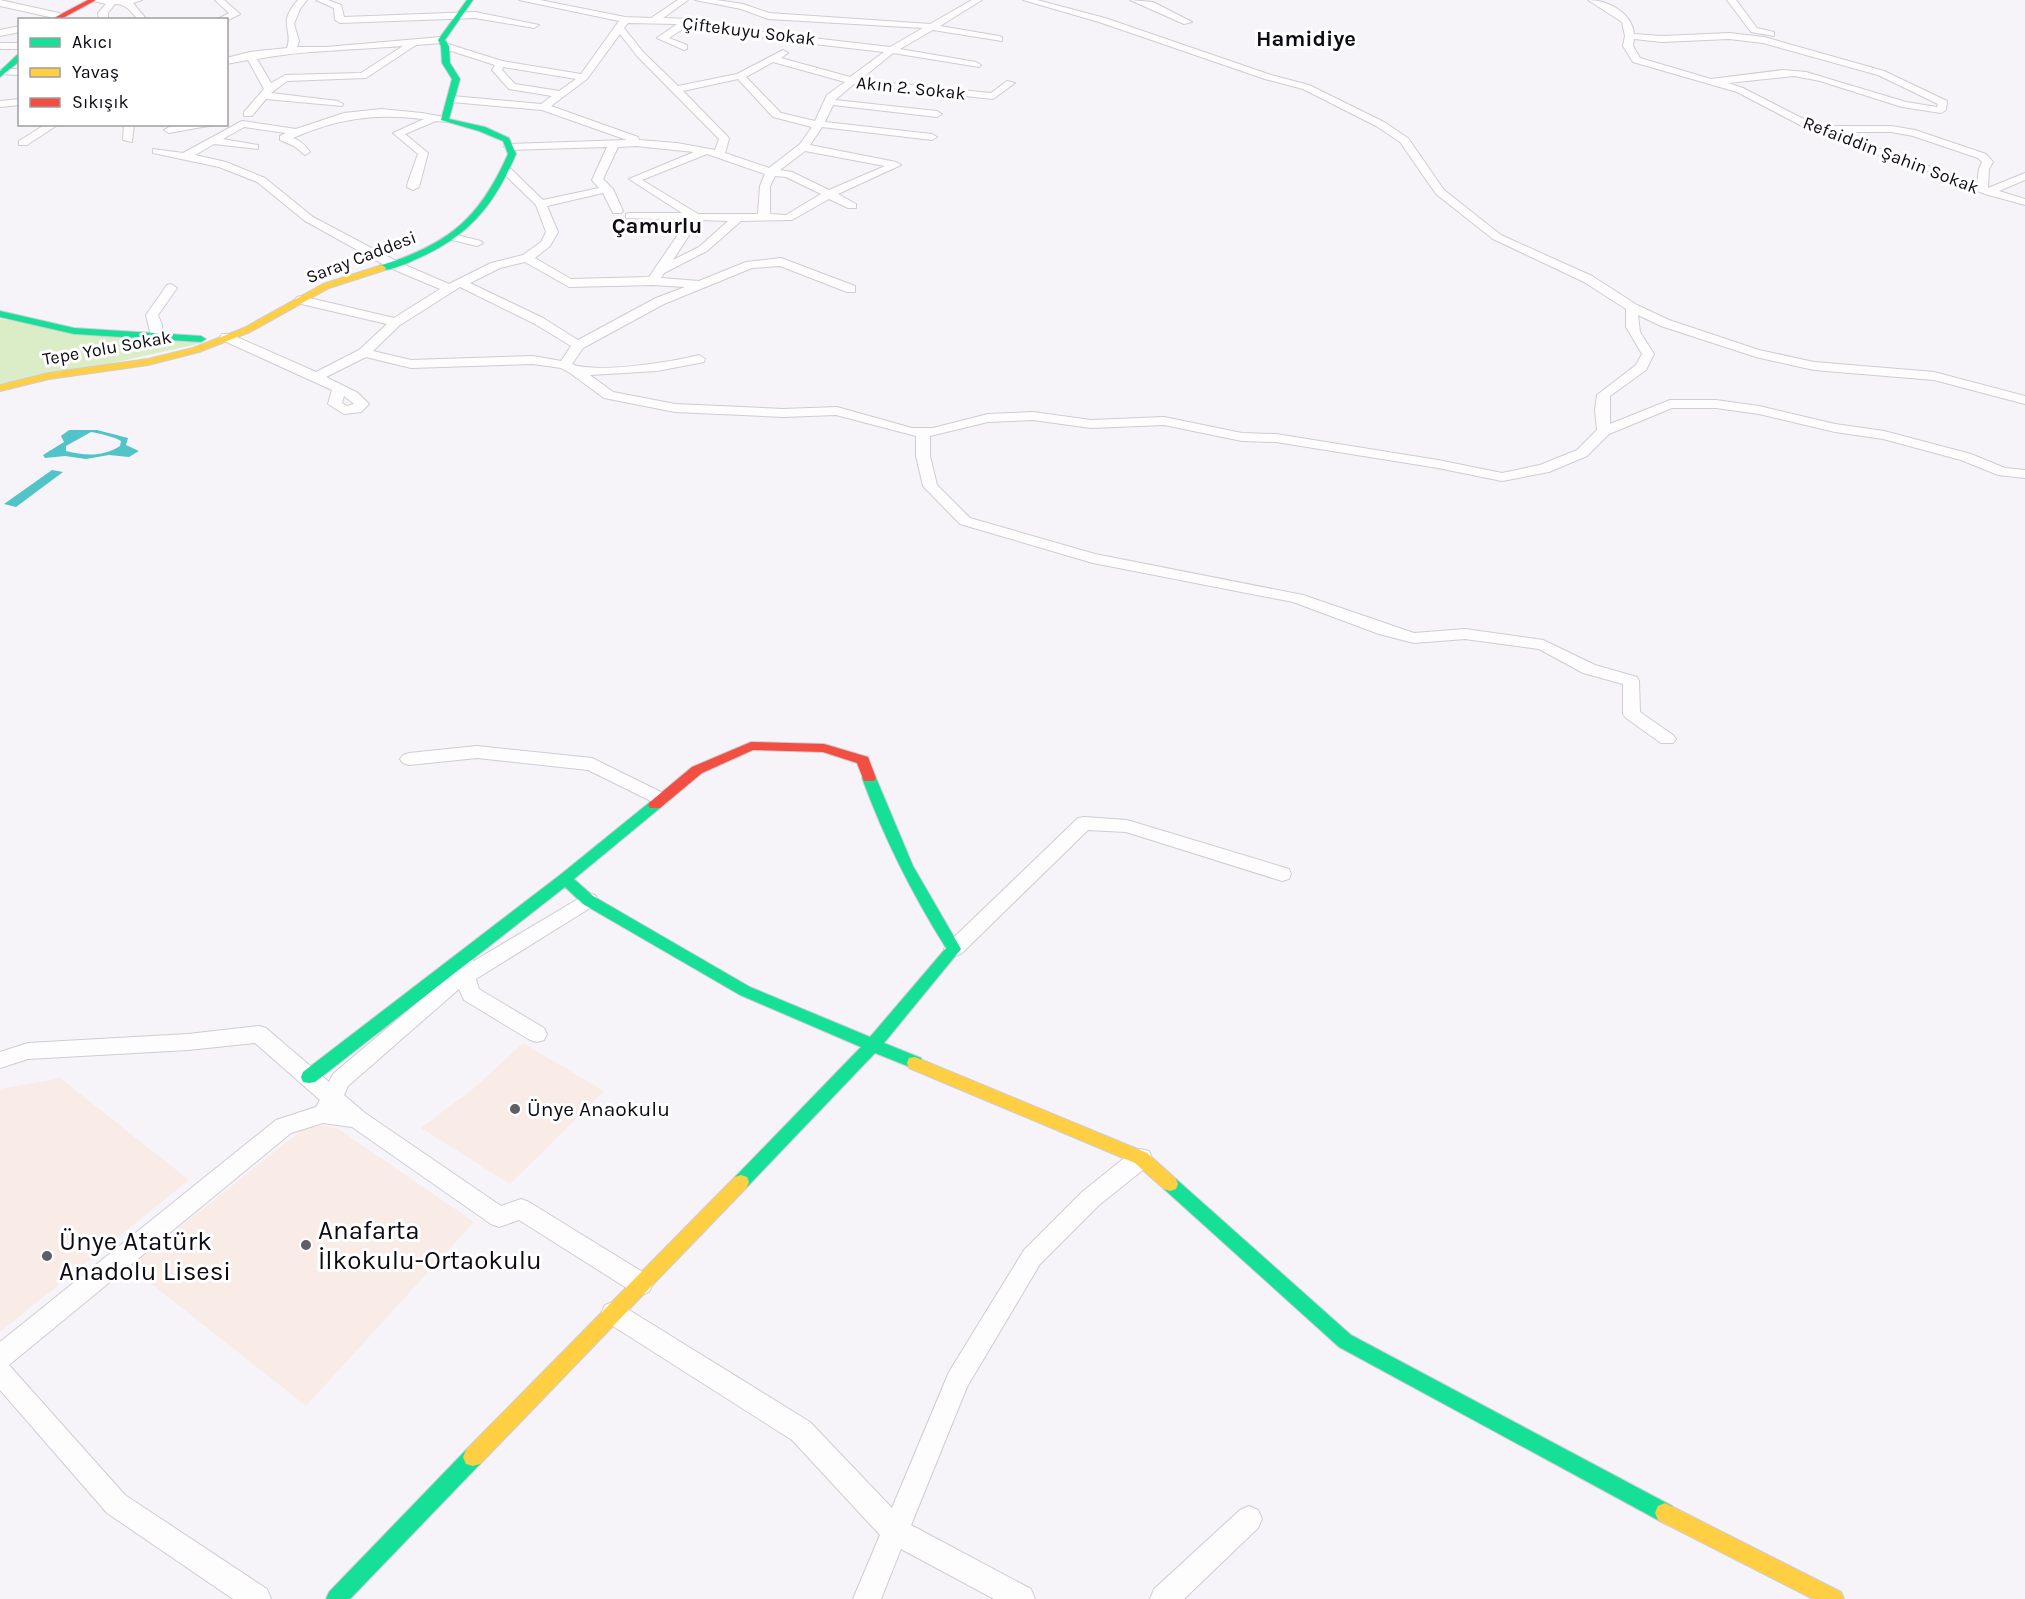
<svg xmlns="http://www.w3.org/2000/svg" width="2025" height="1599" viewBox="0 0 2025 1599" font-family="Karla,sans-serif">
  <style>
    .education { fill: #f9ece7 }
    .green { fill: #dbedc7 }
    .water { fill: #52c4c7; fill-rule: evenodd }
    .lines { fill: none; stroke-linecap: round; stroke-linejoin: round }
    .street-casing { stroke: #cfccd4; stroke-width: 2 }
    .fast-casing { stroke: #cfccd4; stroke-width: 2 }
    .slow-casing { stroke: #cfccd4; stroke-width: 2 }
    .jam-casing { stroke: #cfccd4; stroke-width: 2 }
    .street { fill: #fefdfe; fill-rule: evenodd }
    .fast { fill: #16e098; fill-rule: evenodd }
    .slow { fill: #ffcf43; fill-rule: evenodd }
    .jam { fill: #f24e42; fill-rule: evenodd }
    .poi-dot { fill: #5f5d65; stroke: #fff; stroke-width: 2 }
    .labels { text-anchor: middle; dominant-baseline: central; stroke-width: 6; stroke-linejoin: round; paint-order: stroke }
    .far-street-label { font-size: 18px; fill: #0e0b15; stroke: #fff }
    .poi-label { font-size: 21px; fill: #0e0b15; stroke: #fff; text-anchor: start }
    .far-district-label { font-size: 22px; font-weight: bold; fill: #0e0b15; stroke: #fff }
    .near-poi-label { font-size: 26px; fill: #0e0b15; stroke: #fff; text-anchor: start }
  </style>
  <rect width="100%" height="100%" fill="#f6f4f9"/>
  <path class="education" d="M 523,1043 L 604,1091 L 510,1184 L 421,1128 L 474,1088 Z
    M 60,1078 L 189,1180 L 0,1332 L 0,1089 Z
    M 320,1126 L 337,1128 L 474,1222 L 306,1406 L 130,1267 L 303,1129 Z"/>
  <path class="green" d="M 0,319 L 202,343 L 108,364 L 0,384 Z"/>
  <path class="water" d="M 69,430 L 97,430 L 128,438 L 126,445 L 139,451 L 129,457 L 109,455 L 86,459 L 65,456 L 45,458 L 43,455 L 64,442 L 61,436 ZM 91,432 C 98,433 115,437 121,441 L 120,446 C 102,457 86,456 66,451 L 66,446 Z
    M 52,470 L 63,472 L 16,507 L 4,504 Z"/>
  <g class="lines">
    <defs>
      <path id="street" d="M 0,0 L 59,13 L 64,16 L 59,19 L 0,6 Z
        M 90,0 L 142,0 L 133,3 L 147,20 L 138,20 C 131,11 126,4 115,4 L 108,13 L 108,20 L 99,20 L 98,13 L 106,4 Z
        M 215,0 L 224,0 L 240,14 L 226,21 L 216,20 L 229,13 Z
        M 298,0 L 307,0 L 300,9 L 294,24 L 299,41 L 297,47 L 326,47 L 441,37 L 446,40 L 441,43 L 416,45 L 366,78 L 287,81 L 271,93 L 338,101 L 343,104 L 342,106 L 266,99 L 252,116 L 244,116 L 244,112 L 264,89 L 248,60 L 226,64 L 226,58 L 250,52 L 287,48 C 294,28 276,25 298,0 ZM 403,46 L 361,73 L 285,75 L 271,83 L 257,59 C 305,50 354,50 403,46 Z
        M 316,0 L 328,0 L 341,5 L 344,17 L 475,12 L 539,25 L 534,28 L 475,18 L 340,23 L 335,20 L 334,8 Z
        M 519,0 L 540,0 L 625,17 L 651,18 L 678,0 L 688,0 L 663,18 L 690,19 L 770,33 L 890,47 L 923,28 L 768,19 L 741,9 L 695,0 L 716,0 L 743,4 L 769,13 L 930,24 L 972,0 L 982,0 L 940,26 L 999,36 L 1002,37 L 1002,41 L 933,30 L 900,49 L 976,62 L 981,65 L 979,67 L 893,53 L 860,80 L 991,93 L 1007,81 L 1015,83 L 993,99 L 854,84 L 835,100 L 937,111 L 942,114 L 937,117 L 833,105 L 825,122 L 932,134 L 937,137 L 932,140 L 822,127 L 810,145 L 896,162 L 901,165 L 838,194 L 856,204 L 856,208 L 848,208 L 829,199 L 792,220 L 741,221 L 707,251 L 664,273 L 661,278 L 699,281 L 746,262 L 781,258 L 855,286 L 855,292 L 847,292 L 780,266 L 752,268 L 664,304 L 583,348 L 572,364 C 595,374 673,362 699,355 L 705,359 L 704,362 L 657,371 L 590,375 L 613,392 L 675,404 L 783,409 L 837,407 L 912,428 L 933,428 L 988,414 L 1033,412 L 1091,420 L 1164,417 L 1242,433 L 1276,434 L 1438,460 L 1502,473 L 1540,465 L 1577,450 L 1597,430 L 1595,410 L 1597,395 L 1636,365 L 1642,354 L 1626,327 L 1626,309 L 1584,282 L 1493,239 L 1436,194 L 1400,142 L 1376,126 L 1303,89 L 1265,79 L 1099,22 L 1023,0 L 1037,0 L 1105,18 L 1271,75 L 1309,85 L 1384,122 L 1408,138 L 1444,190 L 1501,235 L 1592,276 L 1637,305 L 1669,320 L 1759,350 L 1814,362 L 1934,372 L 2025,396 L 2025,404 L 1934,380 L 1814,370 L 1756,357 L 1661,326 L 1638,315 L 1640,332 L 1654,354 L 1646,370 L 1610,396 L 1610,424 L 1670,400 L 1716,400 L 1759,406 L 1835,424 L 1884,431 L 1971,454 L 2005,468 L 2025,470 L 2025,478 L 1998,475 L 1961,460 L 1883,439 L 1835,432 L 1759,414 L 1716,408 L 1672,408 L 1609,434 L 1587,456 L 1549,472 L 1502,481 L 1438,468 L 1276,442 L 1242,441 L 1164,425 L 1091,428 L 1033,420 L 988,422 L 930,436 L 930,456 L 937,485 L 970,518 L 1095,554 L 1303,595 L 1414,633 L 1465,629 L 1543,640 L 1595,665 L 1637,677 L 1639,681 L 1640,712 L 1673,735 L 1676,739 L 1673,743 L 1661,743 L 1626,718 L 1623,714 L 1623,684 L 1583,673 L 1539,649 L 1465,639 L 1414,643 L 1379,634 L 1293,602 L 1093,563 L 960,524 L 923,486 L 916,456 L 916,436 L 836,415 L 783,417 L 675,412 L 604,398 L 570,373 L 561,368 L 533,364 L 411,368 L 366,357 L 326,377 L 358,393 L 369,404 L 361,412 L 344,414 L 328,404 L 332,390 L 222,340 L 220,337 L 222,334 L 230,334 L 316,372 L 359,350 L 387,324 L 297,303 L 295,300 L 297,297 L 301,296 L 394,318 L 440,289 L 390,268 L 305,221 L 257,182 L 219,167 L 153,153 L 153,149 L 183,153 L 242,121 L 296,129 L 344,113 L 381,109 L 422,113 L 449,118 L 449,122 L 436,121 L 405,134 L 428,153 L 419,187 L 413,190 L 407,187 L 408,182 L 418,154 L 393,133 L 424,119 L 422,119 C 375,113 336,119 293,138 C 301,141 305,145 310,152 L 305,155 L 294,146 L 280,140 L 280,136 L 286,133 L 244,127 L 223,139 L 258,145 L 258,149 L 214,144 L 195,155 L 226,162 L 265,178 L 313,217 L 398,262 L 449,284 L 491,263 L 523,255 L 541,242 L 546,232 L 536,205 L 503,173 L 503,169 L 511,169 L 543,200 L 599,188 L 592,180 L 607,147 L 509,150 L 504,147 L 509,144 L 627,140 L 542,110 L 452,102 L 447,99 L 452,96 L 541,104 L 552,96 L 509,89 L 492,70 L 495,65 L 442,48 L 442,44 L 448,44 L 502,61 L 581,74 L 619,21 ZM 628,23 L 677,24 L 657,38 L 684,50 L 687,49 L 687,45 L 669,38 L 689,25 L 770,39 L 884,52 L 850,77 L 781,58 L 788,53 L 783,50 L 737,74 L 678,86 L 643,52 L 624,28 ZM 620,34 L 637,56 L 719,139 L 715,150 L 677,143 L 639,140 L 638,137 L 551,106 L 587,79 ZM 773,62 L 845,82 L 827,95 L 815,121 L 781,113 L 746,77 ZM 503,67 L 576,79 L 559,91 L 515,84 L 502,70 ZM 738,79 L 773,117 L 812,127 L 800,144 L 769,168 L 725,153 L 729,139 L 728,137 L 683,91 ZM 636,146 L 694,152 L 629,179 L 682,213 L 630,213 L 626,214 L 626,218 L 688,220 L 649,277 L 571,279 L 535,258 L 550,246 L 558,232 L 547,206 L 603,193 L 613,213 L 621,213 L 623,211 L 613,189 L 603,179 L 618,147 ZM 805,151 L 885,166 L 829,190 L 792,172 L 780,170 ZM 707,154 L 765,174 L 760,186 L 758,214 L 698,214 L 642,180 ZM 775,176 L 786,177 L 821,194 L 786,215 L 770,214 L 770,186 ZM 699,220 L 728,221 L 699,247 L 673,260 ZM 525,262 L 569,287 L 653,285 L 685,287 L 656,298 L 578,340 L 543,318 L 470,283 L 500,268 ZM 460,287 L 535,324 L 571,346 L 561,361 L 533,356 L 411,360 L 373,351 L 400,325 ZM 344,396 L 354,404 L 347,406 L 342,403 Z
        M 1130,0 L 1153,2 L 1192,22 L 1184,24 Z
        M 1588,0 C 1607,0 1632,12 1634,34 L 1662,36 L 1729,33 L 1764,37 L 1884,71 L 1947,101 L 1946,110 L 1941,113 L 1902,107 L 1820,81 L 1794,76 L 1728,83 L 1743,88 L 1825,130 L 1977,183 L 1979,169 L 1982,162 L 1978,158 L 1913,136 L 1891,132 L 1833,132 L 1828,129 L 1833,126 L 1891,126 L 1915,130 L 1986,154 L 1993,162 L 1989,169 L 1988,188 L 2025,173 L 2025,180 L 1999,191 L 2025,199 L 2025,205 L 1985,194 L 1936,174 L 1817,134 L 1737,92 L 1633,62 L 1623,46 L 1625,36 L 1622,22 ZM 1634,39 L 1662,42 L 1729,39 L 1763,43 L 1878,75 L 1938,104 L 1937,107 L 1906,102 L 1806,72 L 1783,70 L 1711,79 L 1640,58 L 1633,46 Z
        M 1727,0 L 1736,0 L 1757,28 L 1774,32 L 1774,36 L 1751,32 Z
        M 20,26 L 20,32 L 0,36 L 0,30 Z
        M 0,43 L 20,43 L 20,49 L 0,49 Z
        M 3,69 L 20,69 L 20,75 L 0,74 L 0,70 Z
        M 20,99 L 20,105 L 0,107 L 0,101 Z
        M 46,124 L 59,124 L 27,145 L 19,145 L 19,141 Z
        M 124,124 L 134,124 L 132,142 L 123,140 Z
        M 187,124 L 219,124 L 169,133 L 164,130 L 169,127 Z
        M 452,234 L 481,241 L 483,243 L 477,246 L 448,239 L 448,235 Z
        M 171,284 L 177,288 L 158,315 L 162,325 L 162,337 L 156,341 L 152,340 L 146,315 L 167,285 Z
        M 477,746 L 592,758 L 667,795 L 670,799 L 667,803 L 661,805 L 655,803 L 588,770 L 477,758 L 409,765 L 403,763 L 400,759 L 403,755 L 409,753 Z
        M 1084,817 L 1127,820 L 1289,869 L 1291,874 L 1289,879 L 1282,881 L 1126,832 L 1088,830 L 961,954 L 954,956 L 947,954 L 944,949 L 947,944 L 1078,818 Z
        M 588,893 L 595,895 L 598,900 L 595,905 L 476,979 L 479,989 L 544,1028 L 547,1034 L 544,1040 L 537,1042 L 530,1040 L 464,1000 L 459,989 L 348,1086 L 344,1095 L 365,1113 L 501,1206 L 521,1199 L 529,1202 L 649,1276 L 653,1284 L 649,1292 L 641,1295 L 633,1292 L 519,1220 L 499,1227 L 491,1224 L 352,1127 L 323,1123 L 291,1133 L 9,1365 L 125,1495 L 267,1589 L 271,1599 L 233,1599 L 107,1513 L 0,1390 L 0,1342 L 276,1120 L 316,1107 L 320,1100 L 255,1043 L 188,1050 L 28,1059 L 0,1068 L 0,1052 L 28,1043 L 188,1034 L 259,1026 L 266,1028 L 329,1082 L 333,1074 L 456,970 L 460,961 L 467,958 L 474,961 Z
        M 1141,1149 L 1149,1151 L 1152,1158 L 1149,1165 L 1098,1206 L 1040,1264 L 967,1387 L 911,1525 L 1031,1589 L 1035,1599 L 994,1599 L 901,1549 L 881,1599 L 853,1599 L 880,1535 L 792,1440 L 605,1321 L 601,1313 L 605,1305 L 613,1302 L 621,1305 L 810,1422 L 892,1508 L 949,1372 L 1024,1250 L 1082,1192 L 1133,1151 Z
        M 1249,1506 L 1258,1510 L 1262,1519 L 1258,1528 L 1184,1599 L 1150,1599 L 1154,1589 L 1240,1510 Z"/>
      <path id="fast" d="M 467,0 L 473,0 L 445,40 L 449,46 L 450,63 L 460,79 L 449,119 L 485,127 L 509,138 L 516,154 C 494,206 467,238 414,260 C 404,265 390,271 379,270 L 379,266 C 447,245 479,220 508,154 L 503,141 L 479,131 L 441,120 L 452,79 L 442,63 L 441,46 L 438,40 Z
        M 17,55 L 20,55 L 20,61 L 0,77 L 0,71 Z
        M 0,311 L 74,328 L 201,336 L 206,339 L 201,342 L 74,334 L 0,317 Z
        M 869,773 L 876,778 L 913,866 L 961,949 L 884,1043 L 921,1058 L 923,1063 L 921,1068 L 915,1069 L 875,1053 L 747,1187 L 741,1189 L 735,1187 L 733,1182 L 735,1177 L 861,1047 L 740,995 L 583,904 L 565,887 L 315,1082 L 309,1083 L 303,1082 L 301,1077 L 303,1072 L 560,875 L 650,802 L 655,800 L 662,805 L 660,808 L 574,879 L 593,896 L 750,987 L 870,1037 L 946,948 C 912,894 884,838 862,778 Z
        M 1170,1177 L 1176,1179 L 1351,1335 L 1672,1506 L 1675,1513 L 1672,1520 L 1665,1523 L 1658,1520 L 1339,1347 L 1164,1189 L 1162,1184 L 1164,1179 Z
        M 473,1448 L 480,1450 L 483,1457 L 480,1464 L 350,1599 L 326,1599 L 329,1592 L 466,1450 Z"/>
      <path id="slow" d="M 382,265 L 386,268 L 385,270 L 329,288 L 250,332 L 199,352 L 148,365 L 49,379 L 0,391 L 0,385 L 49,373 L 148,359 L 193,348 L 244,328 L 323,284 Z
        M 915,1057 L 1147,1153 L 1176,1179 L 1178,1184 L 1176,1189 L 1170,1191 L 1164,1189 L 1135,1163 L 909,1068 L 907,1063 L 909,1058 Z
        M 741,1175 L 747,1177 L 749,1182 L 747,1187 L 480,1464 L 473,1466 L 466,1464 L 463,1457 L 466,1450 L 735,1177 Z
        M 1665,1503 L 1841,1592 L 1844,1599 L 1813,1599 L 1658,1520 L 1655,1513 L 1658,1506 Z"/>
      <path id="jam" d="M 88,0 L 96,0 L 59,20 L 50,20 Z
        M 751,742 L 824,744 L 868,757 L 876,778 L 874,781 L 864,781 L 857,763 L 823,752 L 753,750 L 702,773 L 660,808 L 650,808 L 648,805 L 650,802 L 692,767 Z"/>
    </defs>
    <use href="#street" class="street-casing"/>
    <use href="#fast" class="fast-casing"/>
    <use href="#slow" class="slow-casing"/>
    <use href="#jam" class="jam-casing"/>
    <use href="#street" class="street"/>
    <use href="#fast" class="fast"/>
    <use href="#slow" class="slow"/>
    <use href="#jam" class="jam"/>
  </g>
  <g class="poi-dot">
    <circle cx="515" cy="1109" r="6"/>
    <circle cx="306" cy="1245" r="6"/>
    <circle cx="47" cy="1256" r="6"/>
  </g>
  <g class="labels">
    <g class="far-street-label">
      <text transform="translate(749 31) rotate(7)">Çiftekuyu Sokak</text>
      <text transform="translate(911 88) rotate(6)">Akın 2. Sokak</text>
      <text transform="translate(1891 155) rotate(21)">Refaiddin Şahin Sokak</text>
      <text transform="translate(361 257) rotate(-21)">Saray Caddesi</text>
      <text transform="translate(107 348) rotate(-10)">Tepe Yolu Sokak</text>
    </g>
    <g class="poi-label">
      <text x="527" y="1109">Ünye Anaokulu</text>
    </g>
    <g class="far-district-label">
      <text x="1306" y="39">Hamidiye</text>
      <text x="657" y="226">Çamurlu</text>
    </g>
    <g class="near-poi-label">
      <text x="318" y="1230">Anafarta<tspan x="318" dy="30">İlkokulu-Ortaokulu</tspan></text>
      <text x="59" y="1241">Ünye Atatürk<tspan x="59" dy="30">Anadolu Lisesi</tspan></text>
    </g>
  </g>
  <rect x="18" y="18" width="210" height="108" fill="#ffffff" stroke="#9f9da1" stroke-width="1.5"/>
  <rect x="30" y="38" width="30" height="9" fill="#16e098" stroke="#9f9da1" stroke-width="1.5"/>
  <text x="72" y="48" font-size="18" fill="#0e0b15">Akıcı</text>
  <rect x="30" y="68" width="30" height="9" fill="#ffcf43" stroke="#9f9da1" stroke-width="1.5"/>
  <text x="72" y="78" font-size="18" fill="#0e0b15">Yavaş</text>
  <rect x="30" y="98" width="30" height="9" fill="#f24e42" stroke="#9f9da1" stroke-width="1.5"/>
  <text x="72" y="108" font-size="18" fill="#0e0b15">Sıkışık</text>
</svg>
